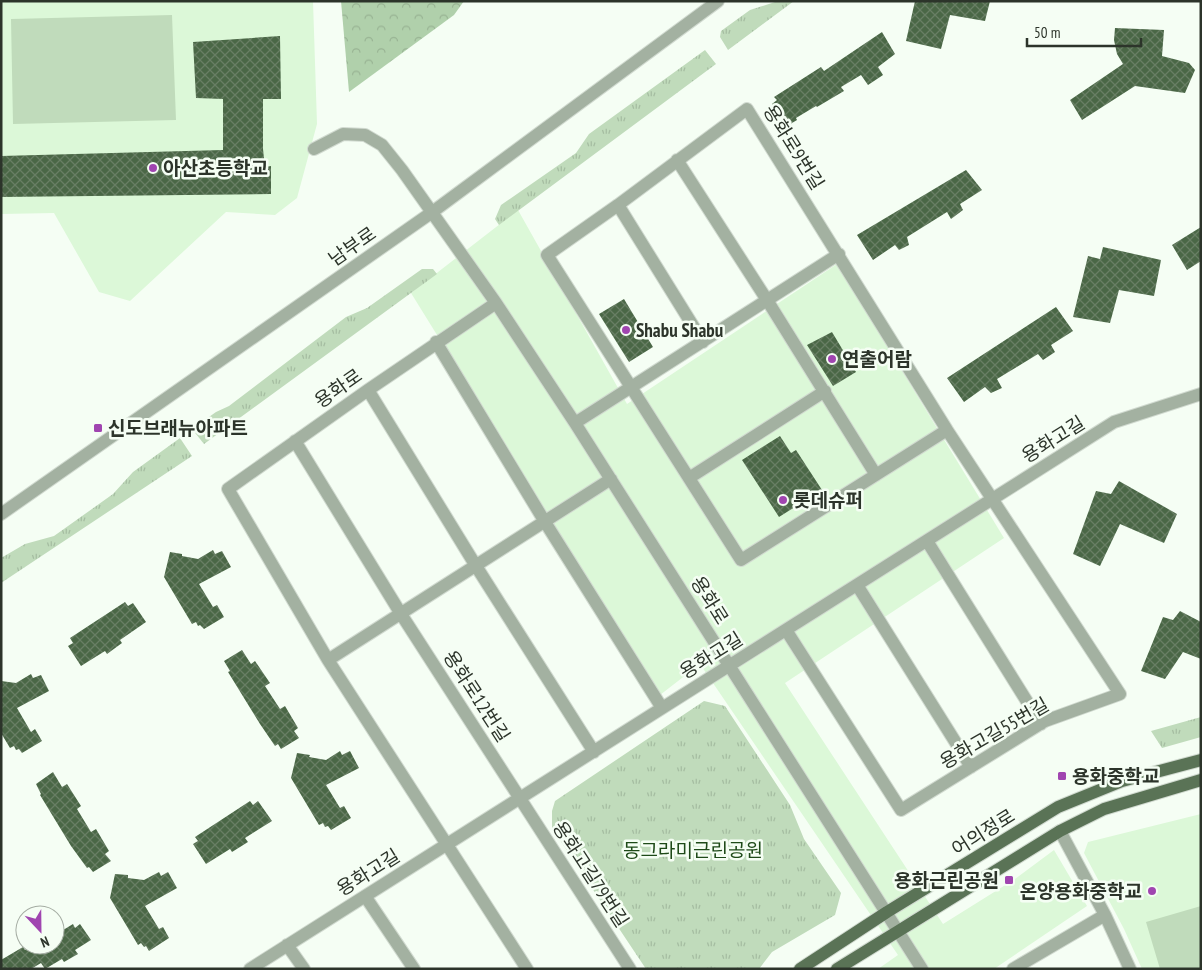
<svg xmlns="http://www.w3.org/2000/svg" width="1202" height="970" viewBox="0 0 1202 970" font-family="'PT Sans Narrow','Noto Sans KR',sans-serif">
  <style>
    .built { fill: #dcf8d8 }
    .grass { fill: url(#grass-tufts) }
    .forest { fill: url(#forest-crowns) }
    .pitch { fill: #c0dbbb }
    .building { fill: url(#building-cross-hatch) }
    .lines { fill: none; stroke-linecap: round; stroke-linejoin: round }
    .minor-casing { stroke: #d1dad0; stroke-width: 14 }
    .major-casing { stroke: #d1dad0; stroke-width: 14 }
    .minor { stroke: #a3b1a1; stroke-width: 12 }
    .major { stroke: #5a7356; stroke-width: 12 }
    .poi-dot { fill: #a045b0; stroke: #f5fef4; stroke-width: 2 }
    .labels { text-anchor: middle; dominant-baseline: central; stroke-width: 5; stroke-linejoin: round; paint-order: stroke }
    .street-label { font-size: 19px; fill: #2c342a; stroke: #f5fef4 }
    .poi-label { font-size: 19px; font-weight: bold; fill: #2c342a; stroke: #f5fef4; text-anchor: start }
    .park-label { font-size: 19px; fill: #1e4a18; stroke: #f5fef4 }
  </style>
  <defs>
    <pattern id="grass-tufts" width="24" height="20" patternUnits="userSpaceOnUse" patternTransform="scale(1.25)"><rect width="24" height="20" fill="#c0dbbb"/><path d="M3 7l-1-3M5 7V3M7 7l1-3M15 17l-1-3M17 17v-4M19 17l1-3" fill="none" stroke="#a5bda1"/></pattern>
    <pattern id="forest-crowns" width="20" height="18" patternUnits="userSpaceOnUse" patternTransform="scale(1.25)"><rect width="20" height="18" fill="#b0d0ab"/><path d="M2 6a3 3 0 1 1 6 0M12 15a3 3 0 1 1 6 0" fill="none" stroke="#98b393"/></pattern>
    <pattern id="building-cross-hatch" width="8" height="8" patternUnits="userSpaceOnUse" patternTransform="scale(1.25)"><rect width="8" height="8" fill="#4a6746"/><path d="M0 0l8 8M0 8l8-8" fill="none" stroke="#687e64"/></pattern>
  </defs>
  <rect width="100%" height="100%" fill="#f5fef4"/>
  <path class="built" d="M 1,1 L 313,1 L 317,124 L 297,198 L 275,215 L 226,212 L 130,301 L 99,292 L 54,213 L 1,214 Z
    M 518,210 L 627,404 L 837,264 L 1004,538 L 785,683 L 943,924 L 1015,879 L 1054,850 L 1087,906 L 994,969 L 878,969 L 898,955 L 700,664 L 660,695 L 411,293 Z
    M 1201,814 L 1201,969 L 1142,969 L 1124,929 L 1084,853 L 1088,842 Z"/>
  <path class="grass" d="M 778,1 L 794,1 L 728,50 L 720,37 L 721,31 L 750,10 Z
    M 705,50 L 716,64 L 499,225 L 495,219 L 501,205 L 576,153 L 589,134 Z
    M 422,269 L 433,269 L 437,274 L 204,444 L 192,429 L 216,412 L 229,406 L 346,317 L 367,308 Z
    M 180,438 L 192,456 L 1,583 L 1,558 L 25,544 L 54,536 L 113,494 L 133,472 Z
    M 704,701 L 725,706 L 790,805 L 804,839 L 841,893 L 835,915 L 772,952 L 759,969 L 646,969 L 552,828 L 552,811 L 555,801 Z
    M 1201,717 L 1201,737 L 1162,748 L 1151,731 Z"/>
  <path class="forest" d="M 341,1 L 464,1 L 454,15 L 349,92 Z"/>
  <path class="pitch" d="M 172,15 L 176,120 L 13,124 L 11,19 Z
    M 1201,906 L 1201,969 L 1160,969 L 1146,922 Z"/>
  <path class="building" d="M 915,1 L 990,1 L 985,21 L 950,15 L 941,49 L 906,41 Z
    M 1115,28 L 1164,30 L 1162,56 L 1189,63 L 1195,70 L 1185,93 L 1135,86 L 1082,120 L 1070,100 L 1123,64 L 1117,54 L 1114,40 Z
    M 882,32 L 895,54 L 878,67 L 883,75 L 868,85 L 861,75 L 841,87 L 844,91 L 817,107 L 816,106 L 796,118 L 797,120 L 787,126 L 772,104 L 777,100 L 774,97 L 821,67 L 824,71 Z
    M 280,36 L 281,99 L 263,99 L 263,149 L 265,167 L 271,166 L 271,194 L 1,197 L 1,156 L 223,150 L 223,99 L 196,98 L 193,42 Z
    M 966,170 L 982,190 L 960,204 L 963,210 L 951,219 L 947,212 L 907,237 L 909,245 L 899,250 L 895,245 L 873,260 L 857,235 Z
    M 1201,227 L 1201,261 L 1187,270 L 1172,245 Z
    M 1103,247 L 1161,260 L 1154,296 L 1119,290 L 1110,323 L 1073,317 L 1088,256 L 1100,259 Z
    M 624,299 L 653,347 L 629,362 L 599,314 Z
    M 1056,307 L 1073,331 L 1051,345 L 1055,352 L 1043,360 L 1038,354 L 997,379 L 1002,388 L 991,393 L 985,387 L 964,402 L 947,378 Z
    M 832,332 L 856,372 L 833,386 L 807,345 Z
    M 780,436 L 791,453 L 796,450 L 822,490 L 779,517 L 742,460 Z
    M 1119,481 L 1177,514 L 1164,543 L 1120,524 L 1100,566 L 1073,554 L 1096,491 L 1111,494 Z
    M 213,550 L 215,554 L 222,551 L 231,567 L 199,584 L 213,607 L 217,605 L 224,617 L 204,629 L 200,625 L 198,626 L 196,622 L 192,624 L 164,577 L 170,552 L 182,554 L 182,556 L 198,559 Z
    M 125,602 L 128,606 L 133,603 L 146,622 L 120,640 L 122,643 L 107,654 L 105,651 L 81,666 L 68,646 L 73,643 L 70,638 Z
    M 1180,611 L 1201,622 L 1201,659 L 1183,652 L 1165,679 L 1141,671 L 1163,617 L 1173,620 Z
    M 242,650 L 251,664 L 255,661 L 270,683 L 265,686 L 280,709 L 285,706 L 298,728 L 294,731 L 299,738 L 281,749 L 278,744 L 275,746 L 260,724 L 228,672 L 230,671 L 224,661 Z
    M 31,674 L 33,678 L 41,675 L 49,691 L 17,708 L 31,732 L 35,729 L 42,741 L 22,753 L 19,749 L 16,750 L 14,746 L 10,748 L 1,733 L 1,681 L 16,683 Z
    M 340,751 L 342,755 L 350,751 L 359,768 L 326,785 L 340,808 L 344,806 L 351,818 L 331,830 L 328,826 L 325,827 L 323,823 L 319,825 L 291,778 L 297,753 L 310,755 L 309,757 L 326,760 Z
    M 53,772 L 62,787 L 67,784 L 81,806 L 77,809 L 91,832 L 96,829 L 109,851 L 105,854 L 111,861 L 93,872 L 89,867 L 87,868 L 71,846 L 40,795 L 41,794 L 36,784 Z
    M 250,801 L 253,805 L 258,801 L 272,821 L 245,838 L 248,842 L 232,852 L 230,849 L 206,864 L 193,844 L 198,841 L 195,837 Z
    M 159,872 L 161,876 L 168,872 L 177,888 L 145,906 L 159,929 L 163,927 L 169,938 L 149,951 L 146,946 L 144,947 L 141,943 L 138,945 L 110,898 L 115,874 L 128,875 L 128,878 L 144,880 Z
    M 73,924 L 75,928 L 80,924 L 91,940 L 75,950 L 78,954 L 64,962 L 62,959 L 45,969 L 41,963 L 31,969 L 1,969 L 1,960 L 23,947 L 25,950 L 30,947 L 32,950 L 39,945 L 55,945 L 55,935 Z"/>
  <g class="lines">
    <defs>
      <path id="minor" d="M 314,149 L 343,134 L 365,135 L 382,145 L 402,170 L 496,303 L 575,423 L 922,969
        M 677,160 L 767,300 L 876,475
        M 618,205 L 703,342
        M 496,303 L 368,390 L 228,489 L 328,660 L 527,969
        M 436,342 L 545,522 L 662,708
        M 368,390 L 476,566 L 594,752
        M 575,423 L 839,254
        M 295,441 L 401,614 L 630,969
        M 689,478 L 825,391
        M 1,514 L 431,213 L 718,1
        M 927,541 L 1041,724
        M 857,585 L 971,767
        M 786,630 L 901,810 L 1045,721 L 1120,694 L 947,430 L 747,109 L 618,205 L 547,255 L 741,560 L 947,430
        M 328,660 L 611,479
        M 1060,831 L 1105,915 L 1130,969
        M 365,896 L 414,969
        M 287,945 L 304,969
        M 250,969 L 1114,422 L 1201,394
        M 1013,969 L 1105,915"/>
      <path id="major" d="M 800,969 L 887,912 L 1058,807 L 1122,781 L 1201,760
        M 837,969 L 1060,831 L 1104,809 L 1201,780"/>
    </defs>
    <use href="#minor" class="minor-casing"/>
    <use href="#major" class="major-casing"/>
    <use href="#minor" class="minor"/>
    <use href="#major" class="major"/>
  </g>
  <g class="poi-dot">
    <circle cx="153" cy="168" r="5"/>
    <circle cx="626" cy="330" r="5"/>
    <circle cx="832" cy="359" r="5"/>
    <rect x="93" y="423" width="10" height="10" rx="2.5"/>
    <circle cx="783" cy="500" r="5"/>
    <rect x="1057" y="771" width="10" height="10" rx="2.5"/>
    <rect x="1004" y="875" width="10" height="10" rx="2.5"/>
    <circle cx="1152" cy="891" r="5"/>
  </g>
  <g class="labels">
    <g class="street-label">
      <text transform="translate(794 147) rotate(58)">용화로9번길</text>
      <text transform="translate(352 246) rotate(-35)">남부로</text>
      <text transform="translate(338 388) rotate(-35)">용화로</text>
      <text transform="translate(1053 439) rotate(-32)">용화고길</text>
      <text transform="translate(710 600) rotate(58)">용화로</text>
      <text transform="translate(711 655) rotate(-32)">용화고길</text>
      <text transform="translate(477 696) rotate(57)">용화로12번길</text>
      <text transform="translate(994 733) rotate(-30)">용화고길55번길</text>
      <text transform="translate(983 832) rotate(-32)">어의정로</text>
      <text transform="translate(368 872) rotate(-32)">용화고길</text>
      <text transform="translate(591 874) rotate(57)">용화고길79번길</text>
    </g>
    <g class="poi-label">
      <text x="163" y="168">아산초등학교</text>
      <text x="636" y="330">Shabu Shabu</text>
      <text x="842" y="359">연출어람</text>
      <text x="108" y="428">신도브래뉴아파트</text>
      <text x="793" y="500">롯데슈퍼</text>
      <text x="1072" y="776">용화중학교</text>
      <text x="999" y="880" text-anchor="end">용화근린공원</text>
      <text x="1142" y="891" text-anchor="end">온양용화중학교</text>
    </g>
    <g class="park-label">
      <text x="693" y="850">동그라미근린공원</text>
    </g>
  </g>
  <rect width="1202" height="970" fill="none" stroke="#2c342a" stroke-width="5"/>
  <g transform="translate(40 930) rotate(158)"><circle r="24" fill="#f5fef4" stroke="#a5ada3"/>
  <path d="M0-4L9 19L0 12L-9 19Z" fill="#a045b0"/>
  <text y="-8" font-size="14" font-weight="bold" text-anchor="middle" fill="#2c342a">N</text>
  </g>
  <path d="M1027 38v8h114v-8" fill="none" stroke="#2c342a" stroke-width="2.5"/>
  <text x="1034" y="38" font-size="15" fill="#2c342a" stroke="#f5fef4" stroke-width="4" paint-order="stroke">50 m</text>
</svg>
